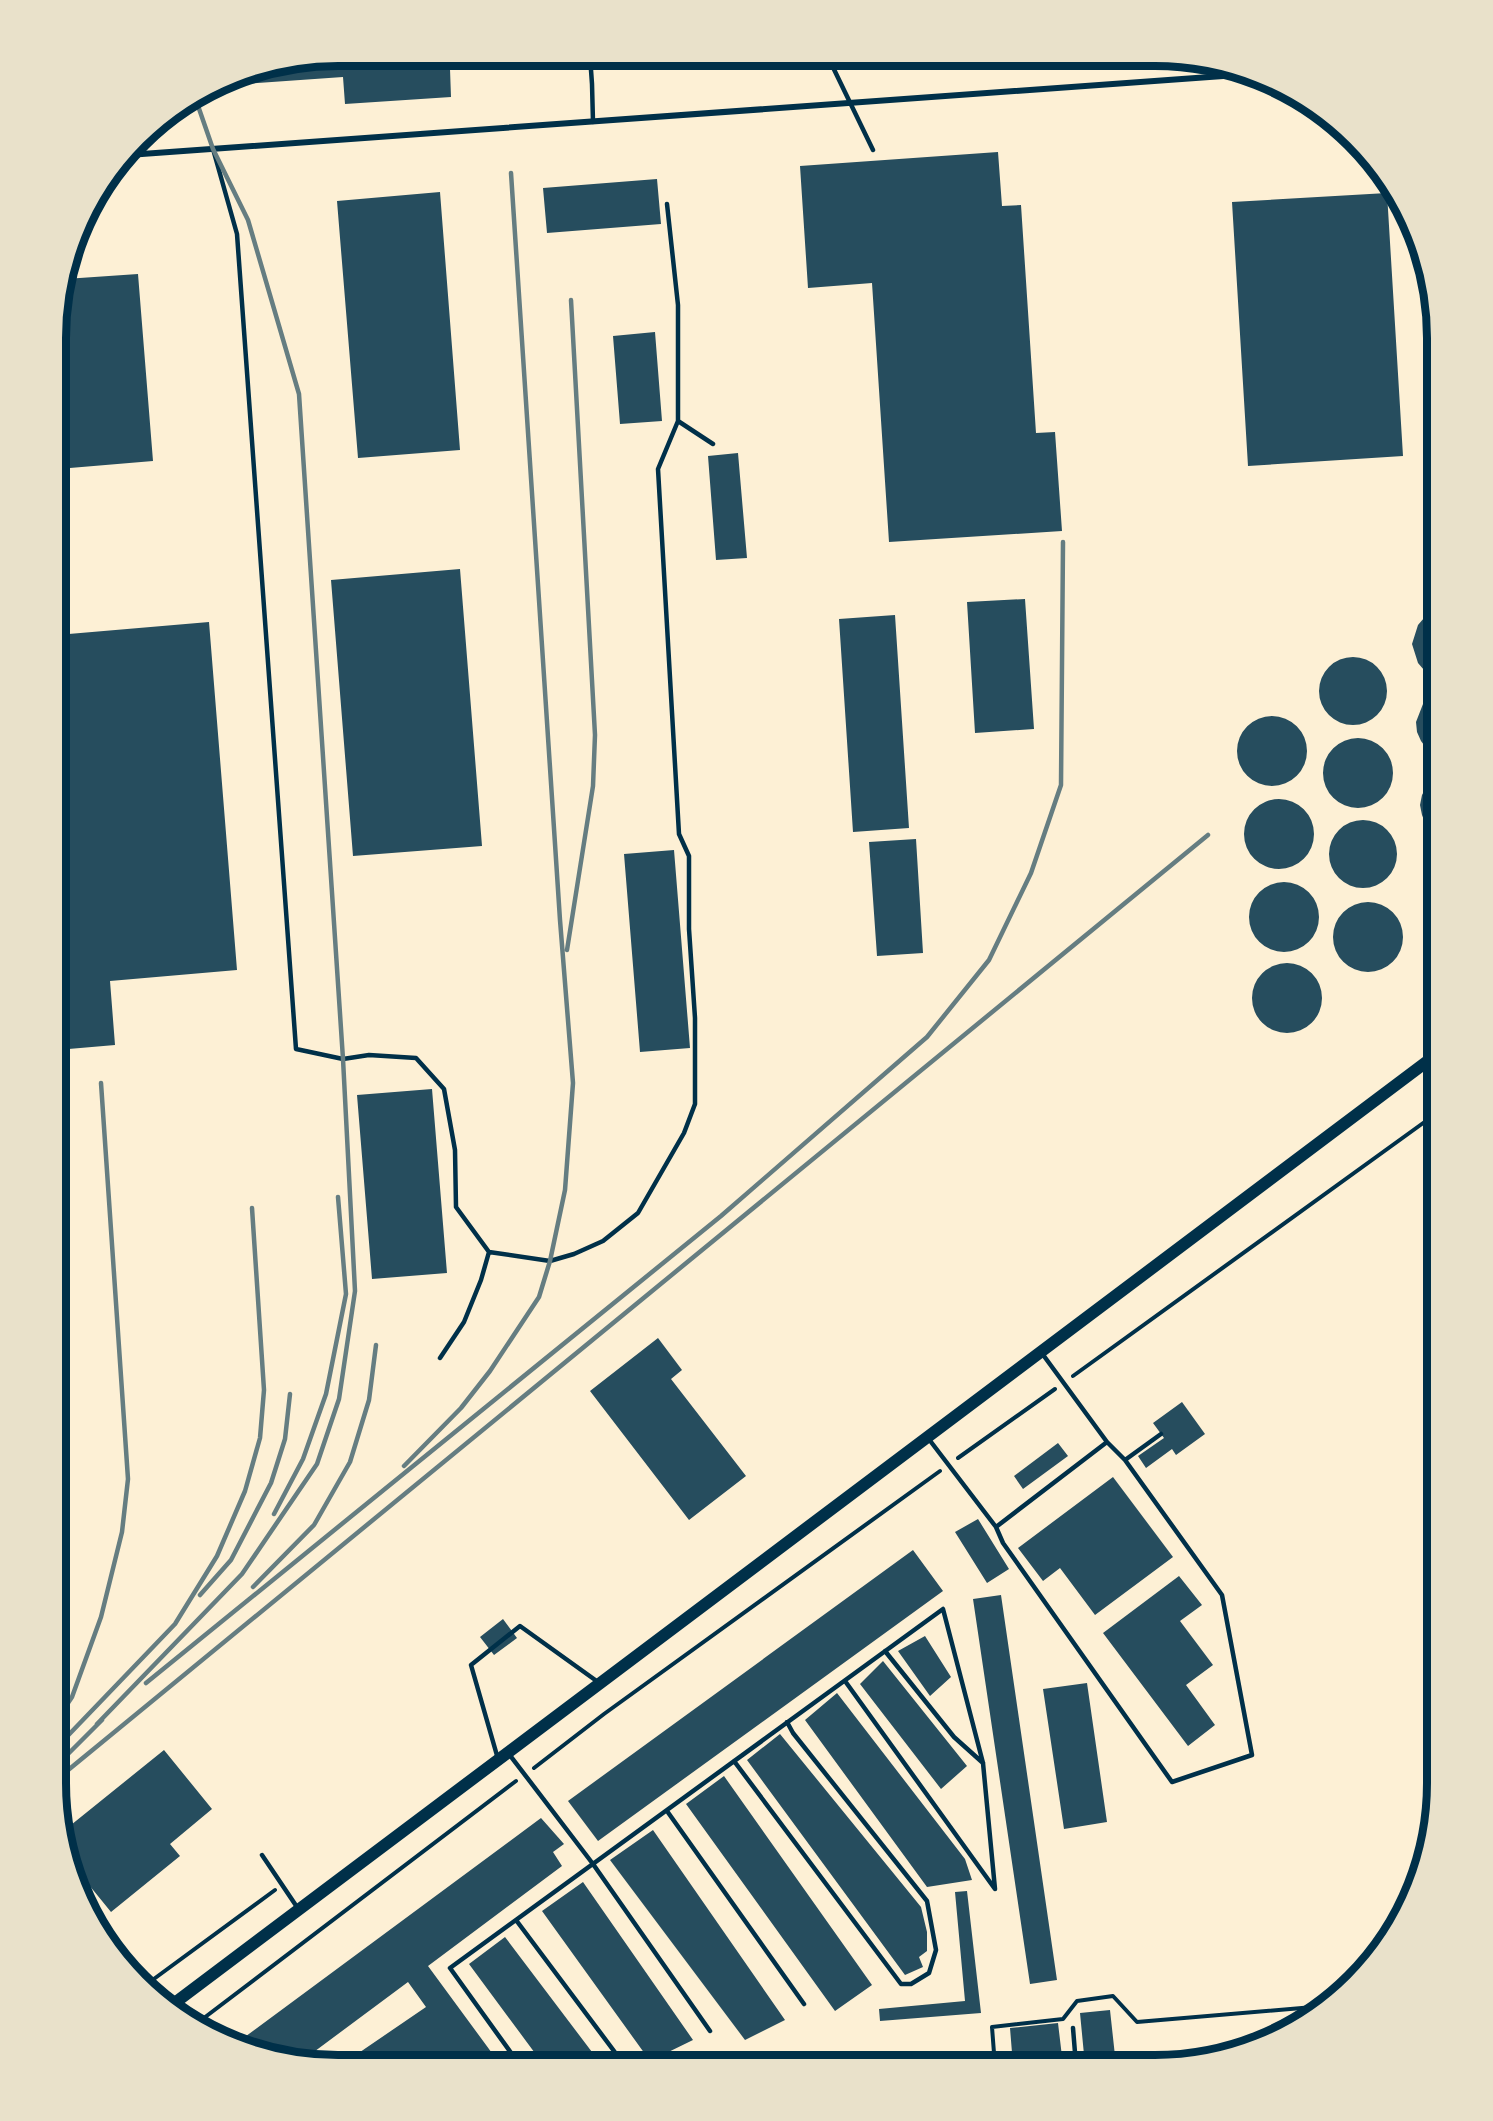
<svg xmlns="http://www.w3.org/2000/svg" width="1493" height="2121" viewBox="0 0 1493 2121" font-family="Lato,sans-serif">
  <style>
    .building { fill: #264d5e }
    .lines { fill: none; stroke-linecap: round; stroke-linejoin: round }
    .path { stroke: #003049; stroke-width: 4 }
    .service { stroke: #003049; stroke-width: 4.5 }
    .minor { stroke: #003049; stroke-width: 6 }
    .secondary { stroke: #003049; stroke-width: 12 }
    .rail { stroke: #657d81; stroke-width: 4.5 }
    .rim { fill: none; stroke: #003049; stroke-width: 8 }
  </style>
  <rect width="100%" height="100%" fill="#fdf0d5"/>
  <path class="building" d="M 338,56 L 478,56 L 479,67 L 450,69 L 451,97 L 345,104 L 343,77 L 244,84 L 243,73 L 247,71 Z
    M 998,152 L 1002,206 L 1021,205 L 1036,433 L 1055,432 L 1062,531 L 889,542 L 872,283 L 808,288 L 800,166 Z
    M 657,179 L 661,224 L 547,233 L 543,188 Z
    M 440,192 L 460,450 L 358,458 L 337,201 Z
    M 1387,193 L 1403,456 L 1248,466 L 1232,202 Z
    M 138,274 L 153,461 L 58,469 L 58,301 L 65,279 Z
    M 655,332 L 662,421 L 620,424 L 613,336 Z
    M 738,453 L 747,558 L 716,560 L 708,456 Z
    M 460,569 L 482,846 L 353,856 L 331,580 Z
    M 1025,599 L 1034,729 L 975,733 L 967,602 Z
    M 1437,611 L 1437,677 L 1424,670 L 1418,663 L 1412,644 L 1418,625 L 1424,618 Z
    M 895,615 L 909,828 L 853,832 L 839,619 Z
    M 209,622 L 237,970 L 110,981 L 115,1045 L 57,1050 L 57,635 Z
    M1319 691a34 34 0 1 1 68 0a34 34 0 1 1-68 0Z
    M 1437,692 L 1437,756 L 1427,749 L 1421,741 L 1417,732 L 1416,722 L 1423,704 Z
    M1237 751a35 35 0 1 1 70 0a35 35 0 1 1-70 0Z
    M1323 773a35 35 0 1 1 70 0a35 35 0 1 1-70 0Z
    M 1437,776 L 1437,836 L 1426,825 L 1422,815 L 1420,805 L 1422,795 L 1427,786 Z
    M1244 834a35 35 0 1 1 70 0a35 35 0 1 1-70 0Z
    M1329 854a34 34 0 1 1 68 0a34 34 0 1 1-68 0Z
    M 916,839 L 923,953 L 877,956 L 869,842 Z
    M 674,850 L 690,1048 L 640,1052 L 624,854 Z
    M 1437,859 L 1437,913 L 1430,903 L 1426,894 L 1425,884 L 1427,874 Z
    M1249 917a35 35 0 1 1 70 0a35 35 0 1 1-70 0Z
    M1333 937a35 35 0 1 1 70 0a35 35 0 1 1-70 0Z
    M1252 998a35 35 0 1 1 70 0a35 35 0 1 1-70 0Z
    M 432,1089 L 447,1273 L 372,1279 L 357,1095 Z
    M 658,1338 L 682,1370 L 671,1379 L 746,1476 L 689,1520 L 590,1391 Z
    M 1182,1402 L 1205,1434 L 1176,1455 L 1172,1449 L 1146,1468 L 1138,1456 L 1164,1438 L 1153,1423 Z
    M 1058,1443 L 1068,1456 L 1023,1489 L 1014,1476 Z
    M 1113,1477 L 1173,1557 L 1095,1615 L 1060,1568 L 1043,1581 L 1018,1548 Z
    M 978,1519 L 1009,1569 L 987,1583 L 955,1532 Z
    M 913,1550 L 943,1591 L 598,1841 L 568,1801 Z
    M 1179,1576 L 1202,1605 L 1180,1621 L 1213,1665 L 1186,1685 L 1215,1725 L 1188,1746 L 1103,1633 Z
    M 1001,1595 L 1057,1980 L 1030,1984 L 973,1599 Z
    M 503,1619 L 517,1638 L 494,1655 L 480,1637 Z
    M 925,1636 L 951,1677 L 930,1696 L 898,1651 Z
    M 883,1661 L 967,1766 L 941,1789 L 860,1684 Z
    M 1087,1683 L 1107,1822 L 1064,1829 L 1043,1689 Z
    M 837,1693 L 965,1859 L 972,1880 L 927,1887 L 805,1720 Z
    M 780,1734 L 921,1907 L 927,1932 L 927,1951 L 919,1957 L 923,1967 L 905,1975 L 747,1760 Z
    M 164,1750 L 212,1809 L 170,1844 L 180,1856 L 111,1912 L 76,1869 L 66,1829 Z
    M 724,1776 L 872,1985 L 835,2011 L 686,1804 Z
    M 541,1818 L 564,1844 L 553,1852 L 562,1866 L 428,1966 L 500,2064 L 467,2064 L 459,2052 L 443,2064 L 344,2063 L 426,2007 L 408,1982 L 299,2063 L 234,2045 Z
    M 653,1830 L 785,2020 L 745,2040 L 610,1860 Z
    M 583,1882 L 693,2040 L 650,2061 L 542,1911 Z
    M 967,1891 L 981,2013 L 880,2021 L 879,2009 L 965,2001 L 955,1892 Z
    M 505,1937 L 598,2060 L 590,2064 L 543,2064 L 469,1964 Z
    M 1110,2010 L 1116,2065 L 1085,2065 L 1080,2013 Z
    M 1058,2023 L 1063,2065 L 1013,2065 L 1010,2028 Z"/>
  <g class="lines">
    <path class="path" d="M 1073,1376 L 1437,1113
      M 958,1458 L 1055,1389
      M 534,1768 L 604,1714 L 940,1471
      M 147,1984 L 275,1890
      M 196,2024 L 516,1781
      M 994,2053 L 992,2027 L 1063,2019 L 1077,2001 L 1113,1996 L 1137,2022 L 1325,2006"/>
    <path class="service" d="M 590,56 L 592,84 L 593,122
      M 828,57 L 873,150
      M 213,149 L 237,234 L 296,1049 L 343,1059 L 369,1055 L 416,1058 L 444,1089 L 455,1150 L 456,1207 L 489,1252
      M 667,204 L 678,305 L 678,421
      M 440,1358 L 464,1322 L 481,1280 L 489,1252 L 550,1261 L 574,1254 L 603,1241 L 638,1213 L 684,1133 L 695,1104 L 695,1018 L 689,929 L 689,856 L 679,834 L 658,469 L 678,421 L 713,444
      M 928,1438 L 996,1527 L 1107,1442 L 1041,1352
      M 1125,1460 L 1161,1434
      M 996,1527 L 1003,1543 L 1172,1782 L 1252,1755 L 1222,1595 L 1125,1460 L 1107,1442
      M 885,1651 L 954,1737 L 983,1763
      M 509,1754 L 593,1864 L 710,2031
      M 498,1759 L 471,1665 L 520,1626 L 598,1682
      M 734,1761 L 901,1984 L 911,1984 L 929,1973 L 936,1950 L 927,1901 L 793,1733 L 787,1722
      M 667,1811 L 804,2004
      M 262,1855 L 299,1910
      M 516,1920 L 617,2055
      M 1073,2028 L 1076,2065
      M 1000,2061 L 1000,2065
      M 519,2064 L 450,1968 L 943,1609 L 983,1763 L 995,1889 L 845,1681"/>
    <path class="minor" d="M 128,155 L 1251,74"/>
    <path class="secondary" d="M 168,2008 L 1437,1054"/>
    <path class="rail" d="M 567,950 L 593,786 L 595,735 L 571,300
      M 404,1466 L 461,1408 L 490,1371 L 539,1297 L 550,1261 L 565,1190 L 573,1083 L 560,920 L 511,173
      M 274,1514 L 303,1459 L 326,1394 L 346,1294 L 338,1197
      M 253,1587 L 314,1525 L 350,1462 L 369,1400 L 376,1345
      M 200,1595 L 231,1560 L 271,1483 L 285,1439 L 290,1394
      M 146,1683 L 721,1216 L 927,1037 L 989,960 L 1031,873 L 1061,785 L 1063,542
      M 56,1721 L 72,1697 L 101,1617 L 122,1532 L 128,1479 L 101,1083
      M 97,1724 L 242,1574 L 317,1464 L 339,1399 L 355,1291 L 343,1059 L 299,394 L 248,220 L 213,149 L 196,100
      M 56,1748 L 175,1624 L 217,1556 L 245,1491 L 260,1438 L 264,1390 L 252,1208
      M 56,1766 L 102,1720
      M 56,1780 L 1208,835"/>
  </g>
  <path d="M0 0H1493V2121H0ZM338 66H1155A272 272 0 0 1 1427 338V1783A272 272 0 0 1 1155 2055H338A272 272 0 0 1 66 1783V338A272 272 0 0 1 338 66Z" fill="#e9e1ca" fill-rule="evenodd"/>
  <path class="rim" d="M338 66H1155A272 272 0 0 1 1427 338V1783A272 272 0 0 1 1155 2055H338A272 272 0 0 1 66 1783V338A272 272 0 0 1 338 66Z"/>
</svg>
